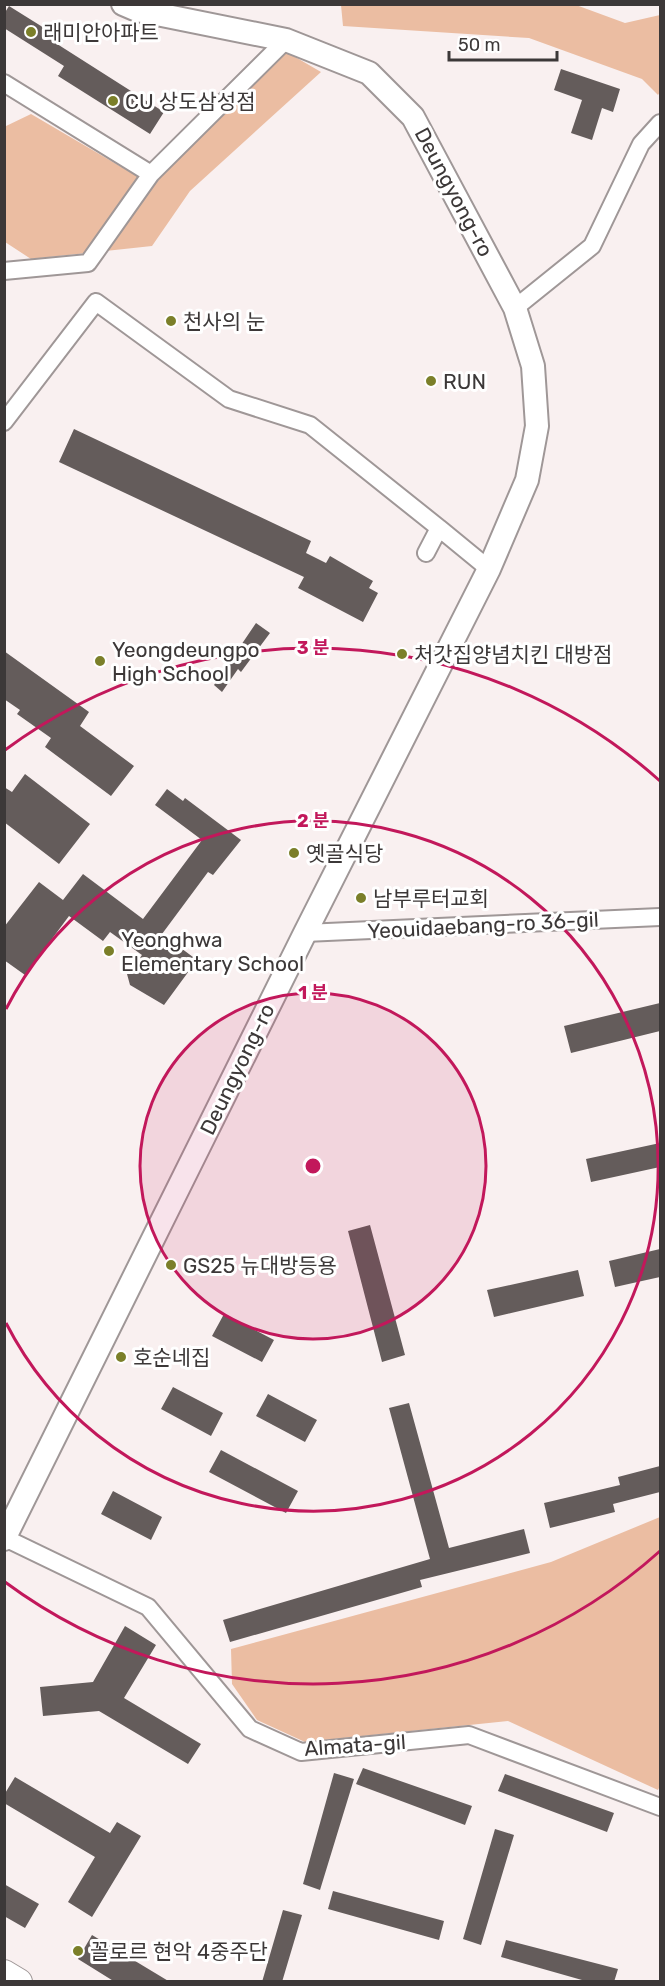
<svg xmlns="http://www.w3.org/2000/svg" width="665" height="1986" viewBox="0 0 665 1986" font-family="Rubik,'Noto Sans KR',sans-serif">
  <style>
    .green { fill: #ebbda2 }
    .building { fill: #645c5b }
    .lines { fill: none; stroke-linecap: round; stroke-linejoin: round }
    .street-casing { stroke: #9f9797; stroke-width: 20 }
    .secondary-casing { stroke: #9f9797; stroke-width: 26 }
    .primary-casing { stroke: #9f9797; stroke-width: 28 }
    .street { stroke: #fff; stroke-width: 16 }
    .secondary { stroke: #fff; stroke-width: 22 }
    .primary { stroke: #fff; stroke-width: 26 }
    .ring { fill: none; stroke: #c2185b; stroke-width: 3 }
    .poi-dot { fill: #7b7f29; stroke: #fff; stroke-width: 2 }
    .labels { text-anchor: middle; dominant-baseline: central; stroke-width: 6; stroke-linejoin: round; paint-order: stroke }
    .poi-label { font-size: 21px; fill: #3c3838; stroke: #fff; text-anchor: start }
    .street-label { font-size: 21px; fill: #3c3838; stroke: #fff }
    .centre { fill: #c2185b; stroke: #fff; stroke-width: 3 }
    .ring-label { font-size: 18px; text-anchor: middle; font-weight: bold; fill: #c2185b; stroke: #fff; stroke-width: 6; stroke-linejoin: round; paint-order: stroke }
  </style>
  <rect width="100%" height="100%" fill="#f9f0f0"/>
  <path class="green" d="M 341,5 L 576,5 L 625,23 L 660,15 L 660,92 L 658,95 L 642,79 L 529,38 L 343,26 Z
    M 285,51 L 321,72 L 190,191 L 152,246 L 31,259 L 5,242 L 4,127 L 31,114 L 147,182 Z
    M 660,1517 L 660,1786 L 658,1790 L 508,1721 L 305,1742 L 257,1720 L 232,1684 L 231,1649 L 551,1562 Z"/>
  <path class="building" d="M 9,6 L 57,36 L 54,42 L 164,112 L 150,134 L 58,76 L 64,66 L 4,28 L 4,14 Z
    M 561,69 L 620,89 L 613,112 L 602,108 L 592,140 L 571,133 L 582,100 L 554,90 Z
    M 74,429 L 311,541 L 306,553 L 326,563 L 330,556 L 373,581 L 369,588 L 378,593 L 363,622 L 298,588 L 304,577 L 59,462 Z
    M 256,623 L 270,633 L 241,672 L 238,669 L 222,692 L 214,685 Z
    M 4,651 L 89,712 L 80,726 L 134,766 L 111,796 L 45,747 L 51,738 L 17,714 L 20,710 L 4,699 Z
    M 25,774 L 90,824 L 59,864 L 4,822 L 4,787 L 12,792 Z
    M 167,789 L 183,801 L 185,798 L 241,840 L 213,875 L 208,872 L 162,934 L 197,960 L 164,1005 L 130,985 L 127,974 L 142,955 L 110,932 L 103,941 L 69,916 L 25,975 L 4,960 L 4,927 L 39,882 L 63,900 L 83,874 L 143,919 L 202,840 L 155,805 Z
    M 660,1003 L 660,1031 L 571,1053 L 564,1026 Z
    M 660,1143 L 660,1167 L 591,1182 L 586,1159 Z
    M 370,1225 L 405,1355 L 382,1362 L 348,1231 Z
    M 660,1249 L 660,1277 L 615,1287 L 609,1261 Z
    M 578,1270 L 584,1296 L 494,1317 L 487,1290 Z
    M 224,1314 L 274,1340 L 262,1362 L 212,1336 Z
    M 173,1387 L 223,1413 L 211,1436 L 161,1409 Z
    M 268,1394 L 317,1420 L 305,1442 L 256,1416 Z
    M 409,1403 L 449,1548 L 524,1529 L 530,1553 L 420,1580 L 422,1587 L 230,1642 L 223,1620 L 430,1559 L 389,1408 Z
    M 221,1450 L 298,1491 L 286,1513 L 209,1472 Z
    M 660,1466 L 660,1492 L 613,1504 L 615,1512 L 550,1528 L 544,1503 L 620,1485 L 618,1477 Z
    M 113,1491 L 162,1517 L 151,1540 L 101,1514 Z
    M 125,1626 L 156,1645 L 124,1698 L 201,1744 L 188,1764 L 99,1711 L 43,1716 L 40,1687 L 93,1682 Z
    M 363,1768 L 472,1806 L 465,1825 L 356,1784 Z
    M 334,1773 L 354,1779 L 320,1890 L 303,1884 Z
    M 505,1774 L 614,1813 L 607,1832 L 498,1791 Z
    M 15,1777 L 110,1833 L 117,1822 L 141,1836 L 92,1917 L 68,1902 L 95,1857 L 4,1803 L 4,1795 Z
    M 495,1829 L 514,1835 L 481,1945 L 463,1939 Z
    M 4,1884 L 39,1904 L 25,1928 L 4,1916 Z
    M 333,1891 L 444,1921 L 439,1940 L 328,1909 Z
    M 283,1910 L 302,1915 L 282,1982 L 262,1982 Z
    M 92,1935 L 170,1982 L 115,1982 L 78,1959 Z
    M 506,1940 L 618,1969 L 614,1982 L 589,1982 L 501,1957 Z"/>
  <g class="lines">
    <defs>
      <path id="street" d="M 4,83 L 151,174
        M 4,271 L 88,263 L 151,174 L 286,40
        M 515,308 L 592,246 L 641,144 L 660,123
        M 4,422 L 96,302 L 229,399 L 310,425 L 439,528 L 426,553
        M 439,528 L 489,569
        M 305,933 L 660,917
        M 5,1538 L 148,1607 L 250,1729 L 301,1752 L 469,1735 L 660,1807"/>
      <path id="secondary" d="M 4,1539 L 305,933 L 489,569 L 527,480 L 537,426 L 533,366 L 515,308 L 413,117 L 369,73 L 286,40 L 137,10 L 123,4"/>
      <path id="primary" d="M 4,1973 L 19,1982"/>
    </defs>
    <use href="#street" class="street-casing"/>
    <use href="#secondary" class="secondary-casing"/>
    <use href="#primary" class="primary-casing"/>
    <use href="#street" class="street"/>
    <use href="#secondary" class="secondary"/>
    <use href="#primary" class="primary"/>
  </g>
  <circle cx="313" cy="1166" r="173" fill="#c2185b" fill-opacity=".12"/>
  <g class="ring">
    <circle cx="313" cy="1166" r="173"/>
    <path d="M6 1009A345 345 0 1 1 6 1323"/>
    <path d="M660 1551A518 518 0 0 1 5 1582M5 750A518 518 0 0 1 660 781"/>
  </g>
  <g class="poi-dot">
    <circle cx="31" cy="32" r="6"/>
    <circle cx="113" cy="101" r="6"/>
    <circle cx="171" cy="321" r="6"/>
    <circle cx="431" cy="381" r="6"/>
    <circle cx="402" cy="654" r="6"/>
    <circle cx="100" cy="661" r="6"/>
    <circle cx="294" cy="853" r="6"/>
    <circle cx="361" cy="898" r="6"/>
    <circle cx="109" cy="951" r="6"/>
    <circle cx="171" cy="1265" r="6"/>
    <circle cx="121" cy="1357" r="6"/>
    <circle cx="78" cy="1951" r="6"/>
  </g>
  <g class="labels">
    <g class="poi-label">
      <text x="43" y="32">래미안아파트</text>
      <text x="125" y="101">CU 상도삼성점</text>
      <text x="183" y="321">천사의 눈</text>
      <text x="443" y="381">RUN</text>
      <text x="112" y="649">Yeongdeungpo<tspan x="112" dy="24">High School</tspan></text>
      <text x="414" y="654">처갓집양념치킨 대방점</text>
      <text x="306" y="853">옛골식당</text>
      <text x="373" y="898">남부루터교회</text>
      <text x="121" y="939">Yeonghwa<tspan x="121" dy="24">Elementary School</tspan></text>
      <text x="183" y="1265">GS25 뉴대방등용</text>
      <text x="133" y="1357">호순네집</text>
      <text x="90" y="1951">꼴로르 현악 4중주단</text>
    </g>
    <g class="street-label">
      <text transform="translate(454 192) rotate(62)">Deungyong-ro</text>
      <text transform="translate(483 925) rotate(-3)">Yeouidaebang-ro 36-gil</text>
      <text transform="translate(237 1069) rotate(-64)">Deungyong-ro</text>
      <text transform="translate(355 1745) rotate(-4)">Almata-gil</text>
    </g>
  </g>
  <circle cx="313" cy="1166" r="9" class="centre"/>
  <g class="ring-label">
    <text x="313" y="654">3 분</text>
    <text x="313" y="827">2 분</text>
    <text x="313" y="999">1 분</text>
  </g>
  <rect width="665" height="1986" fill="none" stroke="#3c3838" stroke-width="12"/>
  <path d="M449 51v9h108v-9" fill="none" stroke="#3c3838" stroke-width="3"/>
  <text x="458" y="51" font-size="18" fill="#3c3838" stroke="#ffffff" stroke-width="4.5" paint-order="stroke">50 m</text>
</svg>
